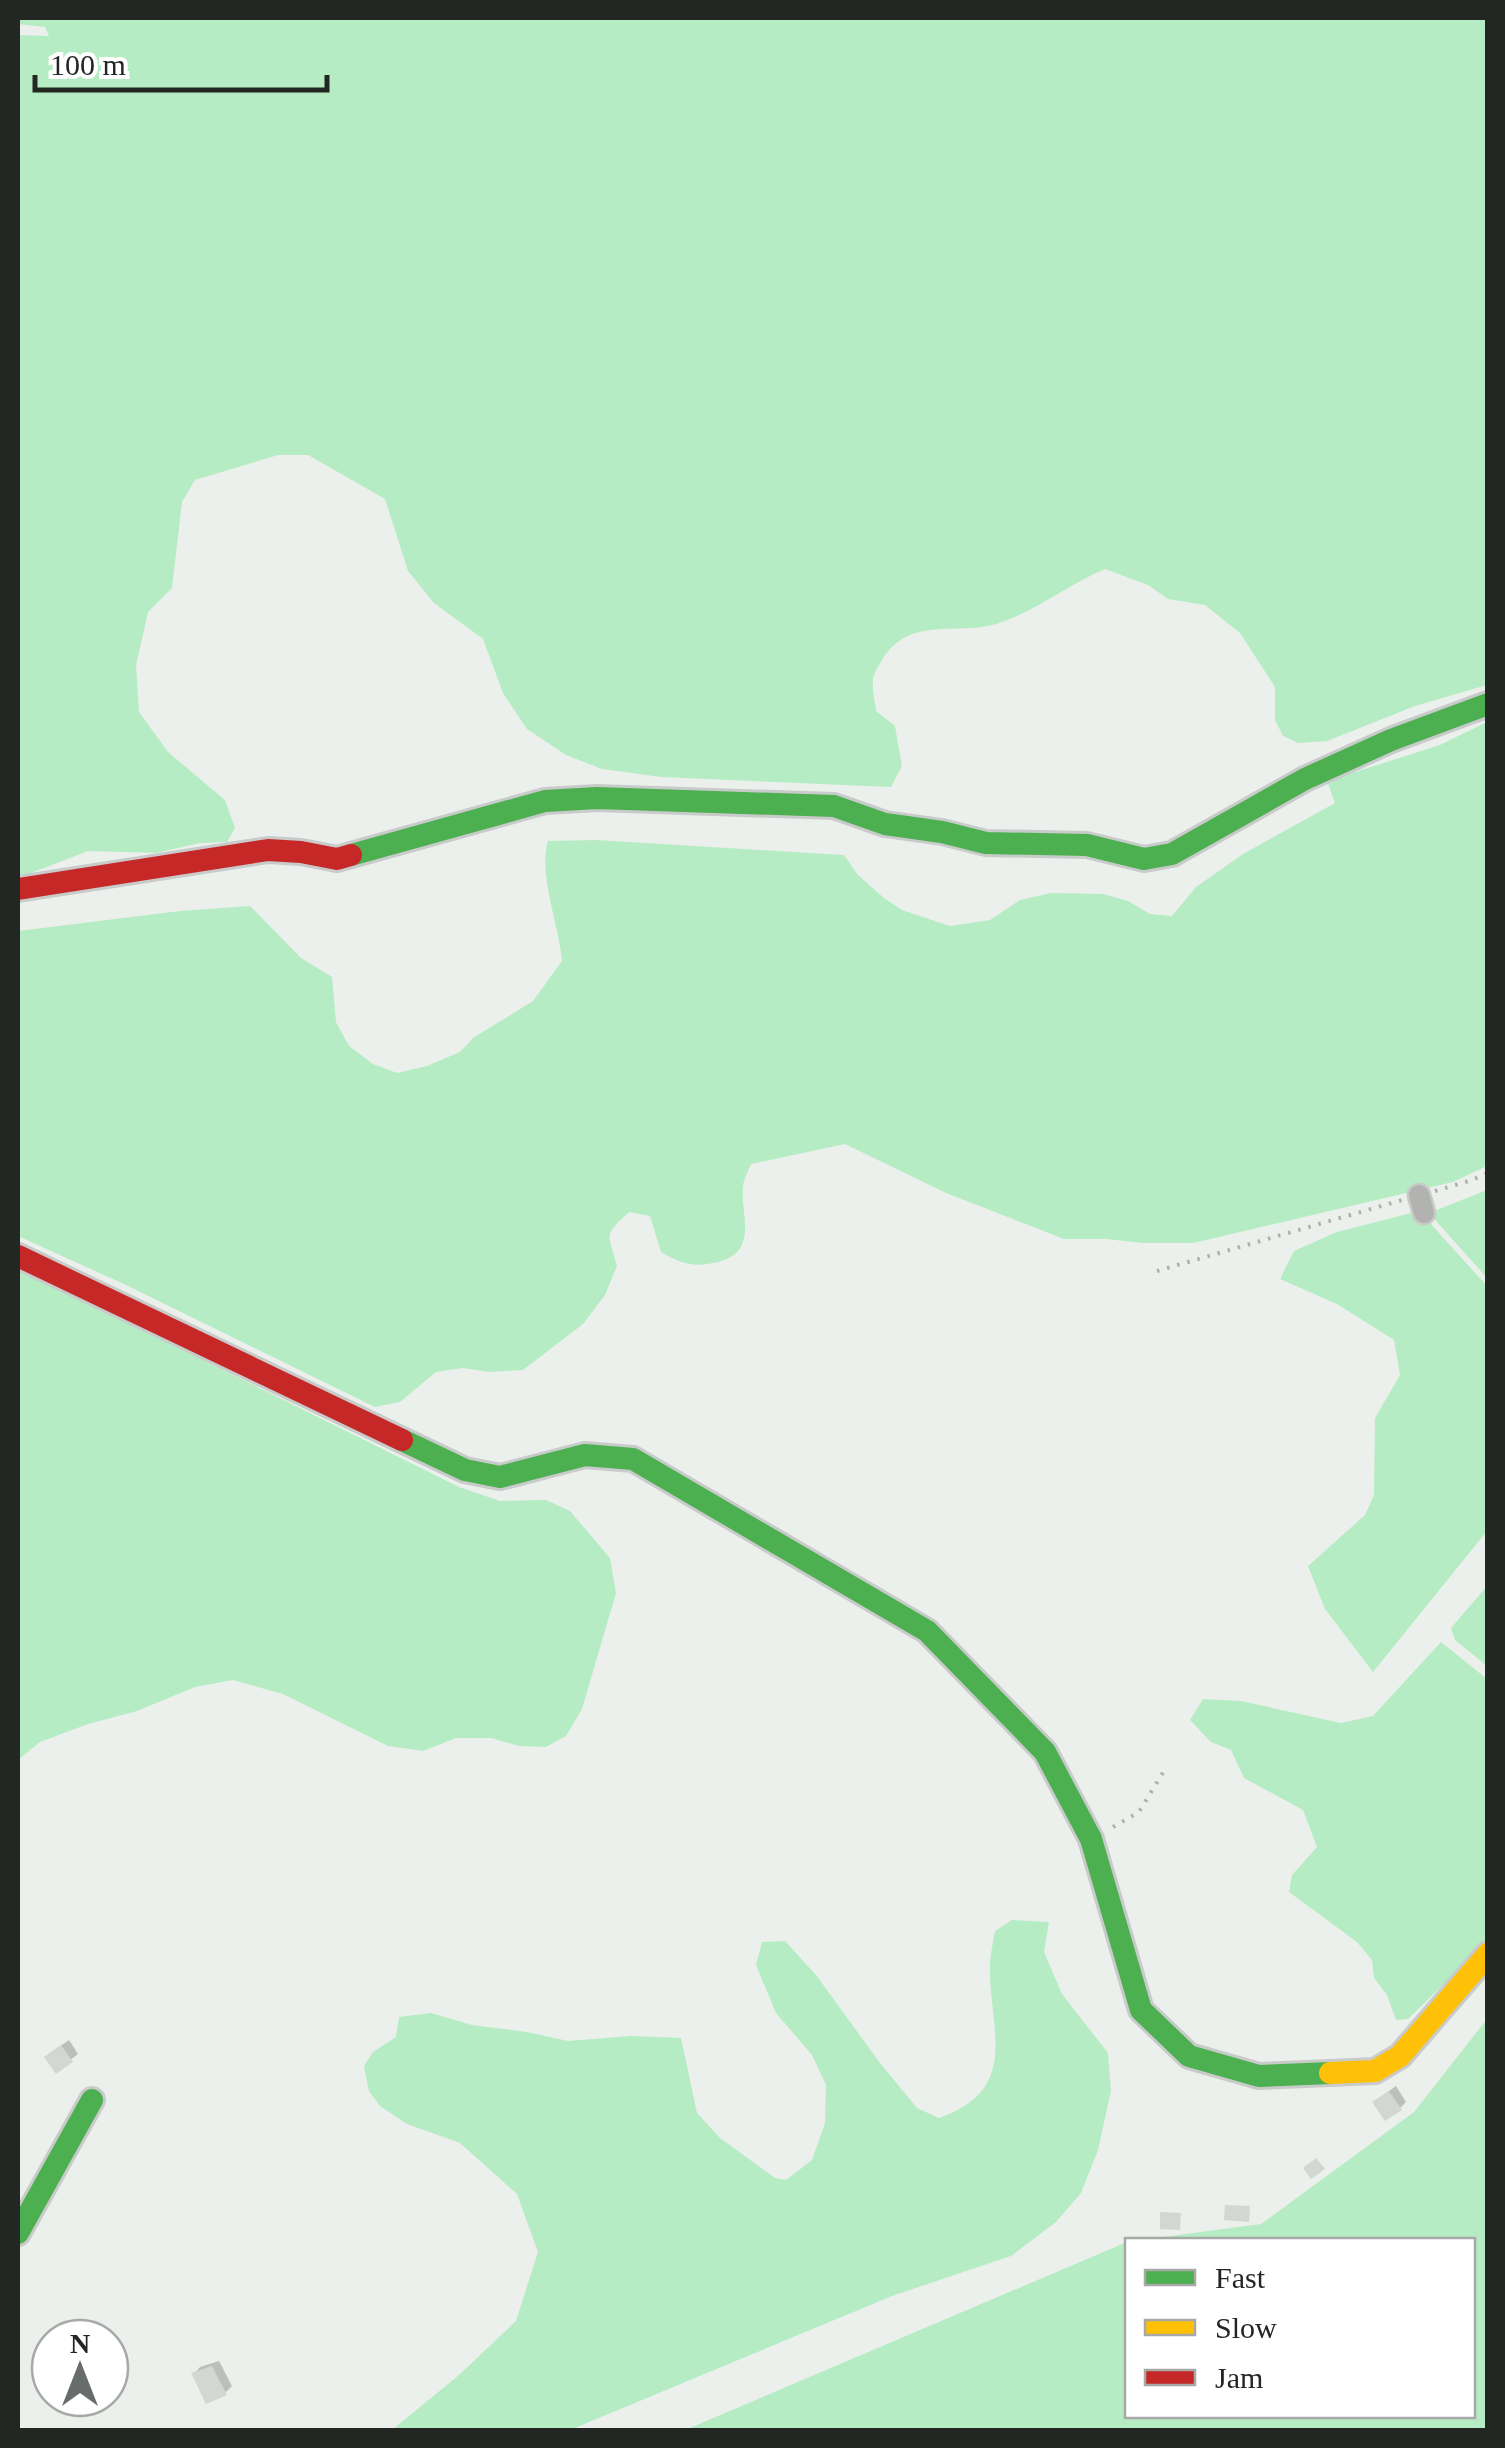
<svg xmlns="http://www.w3.org/2000/svg" width="1505" height="2448" viewBox="0 0 1505 2448" font-family="Georgia,serif">
  <style>
    .water { fill: #b6ecc3 }
    .shadow { fill: #0003 }
    .building { fill: #d3d6d3 }
    .lines { fill: none; stroke-linecap: round; stroke-linejoin: round }
    .street-casing { stroke: #c8cbc9; stroke-width: 25 }
    .fast-casing { stroke: #c8cbc9; stroke-width: 28 }
    .slow-casing { stroke: #c8cbc9; stroke-width: 28 }
    .jam-casing { stroke: #c8cbc9; stroke-width: 28 }
    .path { stroke: #adafad; stroke-width: 4; stroke-dasharray: 2.5 8; stroke-linecap: butt }
    .street { stroke: #b2b3b1; stroke-width: 20 }
    .fast { stroke: #4caf50; stroke-width: 22 }
    .slow { stroke: #ffc107; stroke-width: 22 }
    .jam { stroke: #c62828; stroke-width: 22 }
  </style>
  <rect width="100%" height="100%" fill="#ebf0ec"/>
  <path class="water" d="M 18,18 L 1487,18 L 1487,685 L 1415,706 L 1327,741 L 1298,743 L 1283,736 L 1275,720 L 1275,687 L 1240,633 L 1205,605 L 1168,599 L 1148,585 L 1105,569 C 1069,584 1039,609 1002,622 C 959,638 911,613 882,660 C 879,666 873,673 873,680 C 872,690 875,701 876,711 L 895,726 L 902,766 L 891,787 L 661,777 L 602,769 L 566,755 L 527,729 L 503,693 L 483,639 L 434,603 L 408,571 L 385,499 L 308,455 L 278,455 L 195,480 L 182,502 L 172,588 L 148,612 L 136,665 L 139,712 L 168,752 L 225,800 L 235,828 L 227,842 L 200,843 L 156,853 L 88,851 L 18,878 L 18,35 L 49,36 L 45,27 L 18,24 Z
    M 1487,722 L 1487,1166 L 1453,1182 L 1193,1243 L 1142,1243 L 1107,1239 L 1064,1239 L 946,1193 L 845,1144 L 751,1164 C 748,1171 744,1179 743,1186 C 740,1216 761,1254 713,1263 C 692,1268 678,1262 661,1252 L 650,1216 L 629,1212 C 603,1236 608,1233 617,1266 L 605,1295 L 583,1324 L 523,1370 L 489,1372 L 463,1368 L 436,1372 L 400,1402 L 375,1407 L 126,1285 L 18,1236 L 18,931 L 180,911 L 250,906 L 301,958 L 332,977 L 336,1022 L 349,1046 L 373,1064 L 397,1073 L 427,1066 L 460,1052 L 473,1038 L 533,1001 L 562,961 C 559,925 538,874 548,841 L 596,840 L 844,855 L 858,875 L 884,898 L 902,910 L 950,926 L 990,920 L 1020,900 L 1051,893 L 1103,894 L 1128,901 L 1150,914 L 1172,916 L 1196,887 L 1243,854 L 1335,803 L 1327,781 L 1440,745 Z
    M 1487,1190 L 1487,1278 L 1429,1213 Z
    M 1419,1211 L 1487,1286 L 1487,1531 L 1373,1672 L 1325,1609 L 1308,1566 L 1365,1515 L 1374,1495 L 1375,1418 L 1400,1375 L 1394,1340 L 1337,1304 L 1280,1279 L 1294,1251 L 1337,1232 Z
    M 18,1268 L 459,1487 L 500,1501 L 546,1500 L 570,1511 L 610,1558 L 616,1593 L 582,1709 L 566,1736 L 546,1747 L 519,1746 L 491,1738 L 456,1738 L 423,1751 L 388,1746 L 283,1694 L 233,1680 L 195,1687 L 137,1711 L 88,1724 L 40,1742 L 18,1760 Z
    M 1487,1586 L 1487,1666 L 1455,1640 L 1451,1628 Z
    M 1441,1642 L 1487,1679 L 1487,1942 L 1408,2019 L 1396,2020 L 1387,1995 L 1374,1978 L 1372,1960 L 1357,1942 L 1289,1892 L 1292,1875 L 1317,1847 L 1303,1810 L 1244,1778 L 1231,1750 L 1211,1742 L 1190,1720 L 1203,1699 L 1241,1701 L 1341,1723 L 1373,1716 Z
    M 1012,1920 L 1049,1922 L 1044,1952 L 1062,1994 L 1108,2053 L 1111,2091 L 1098,2150 L 1081,2193 L 1056,2222 L 1011,2256 L 892,2296 L 570,2430 L 392,2430 L 459,2375 L 516,2321 L 538,2252 L 517,2194 L 460,2143 L 407,2124 L 380,2106 L 369,2091 L 364,2066 L 373,2052 L 396,2037 L 399,2017 L 431,2013 L 472,2025 L 527,2032 L 568,2041 L 631,2036 L 681,2038 L 697,2113 L 720,2138 L 775,2178 L 786,2180 L 812,2160 L 825,2123 L 826,2085 L 812,2055 L 776,2013 L 756,1965 L 762,1942 L 785,1941 L 816,1975 L 880,2063 L 917,2108 L 939,2118 C 1023,2089 988,2027 990,1963 C 991,1952 993,1941 995,1931 Z
    M 1487,2019 L 1487,2430 L 685,2430 L 1127,2242 L 1128,2416 L 1472,2416 L 1472,2240 L 1140,2240 L 1261,2224 L 1414,2112 Z"/>
  <path class="shadow" d="M 69,2040 L 78,2054 L 56,2071 L 53,2051 Z
    M 1396,2086 L 1406,2102 L 1400,2108 L 1382,2096 Z
    M 219,2361 L 232,2386 L 226,2392 L 194,2374 L 200,2367 Z"/>
  <path class="building" d="M 61,2045 L 73,2062 L 56,2074 L 44,2057 Z
    M 1389,2091 L 1402,2110 L 1385,2121 L 1372,2102 Z
    M 1316,2158 L 1325,2169 L 1311,2179 L 1303,2168 Z
    M 1225,2205 L 1250,2206 L 1249,2222 L 1224,2220 Z
    M 1160,2212 L 1181,2213 L 1180,2230 L 1160,2229 Z
    M 212,2366 L 227,2395 L 206,2404 L 191,2373 Z"/>
  <g class="lines">
    <defs>
      <path id="street" d="M 1419,1195 L 1424,1213"/>
      <path id="fast" d="M 351,855 L 545,801 L 597,798 L 834,806 L 885,824 L 942,832 L 986,843 L 1087,845 L 1144,859 L 1172,854 L 1305,779 L 1391,740 L 1488,704
        M 402,1440 L 465,1470 L 500,1477 L 585,1455 L 633,1459 L 927,1631 L 1045,1752 L 1091,1839 L 1141,2010 L 1189,2056 L 1259,2076 L 1330,2073
        M 18,2233 L 92,2100"/>
      <path id="slow" d="M 1330,2073 L 1375,2071 L 1400,2056 L 1488,1954"/>
      <path id="jam" d="M 18,889 L 268,850 L 301,852 L 337,859 L 351,855
        M 18,1256 L 402,1440"/>
    </defs>
    <use href="#street" class="street-casing"/>
    <use href="#fast" class="fast-casing"/>
    <use href="#slow" class="slow-casing"/>
    <use href="#jam" class="jam-casing"/>
    <path class="path" d="M 1435,1191 L 1472,1180 L 1488,1173
      M 1157,1271 L 1402,1200
      M 1113,1827 L 1139,1812 L 1167,1766"/>
    <use href="#street" class="street"/>
    <use href="#fast" class="fast"/>
    <use href="#slow" class="slow"/>
    <use href="#jam" class="jam"/>
  </g>
  <rect width="1505" height="2448" fill="none" stroke="#232724" stroke-width="40"/>
  <rect x="1125" y="2238" width="350" height="180" fill="#ffffff" stroke="#a7a9a7" stroke-width="2.5"/>
  <rect x="1145" y="2270" width="50" height="15" fill="#4caf50" stroke="#a7a9a7" stroke-width="2.5"/>
  <text x="1215" y="2288" font-size="30" fill="#232724">Fast</text>
  <rect x="1145" y="2320" width="50" height="15" fill="#ffc107" stroke="#a7a9a7" stroke-width="2.5"/>
  <text x="1215" y="2338" font-size="30" fill="#232724">Slow</text>
  <rect x="1145" y="2370" width="50" height="15" fill="#c62828" stroke="#a7a9a7" stroke-width="2.5"/>
  <text x="1215" y="2388" font-size="30" fill="#232724">Jam</text>
  <g transform="translate(80 2368)"><circle r="48" fill="#ffffff" stroke="#a7a9a7" stroke-width="2.5"/>
  <path d="M0-8L18 38L0 25L-18 38Z" fill="#696d6a"/>
  <text y="-15" font-size="28" font-weight="bold" text-anchor="middle" fill="#232724">N</text>
  </g>
  <path d="M35 75v15h292v-15" fill="none" stroke="#232724" stroke-width="5"/>
  <text x="50" y="75" font-size="30" fill="#232724" stroke="#ffffff" stroke-width="8" paint-order="stroke">100 m</text>
</svg>
